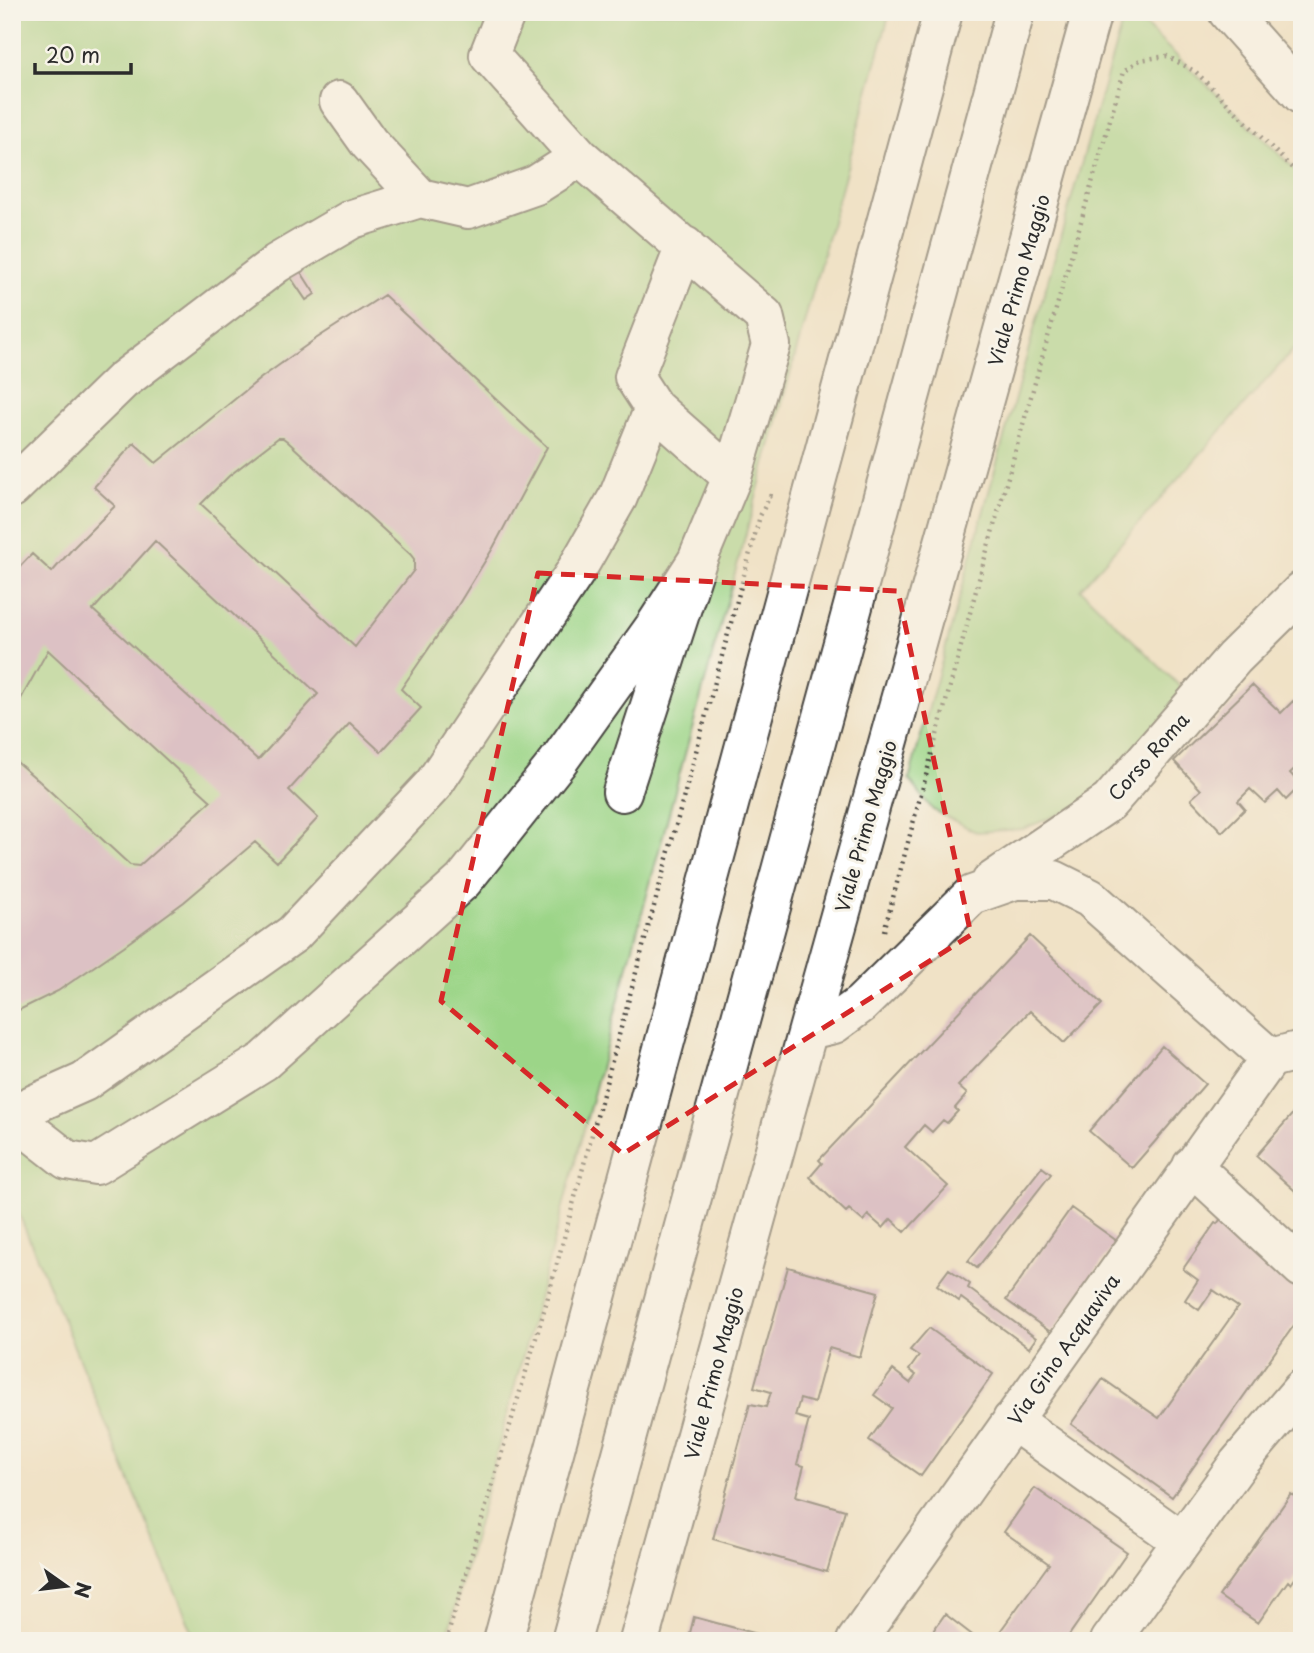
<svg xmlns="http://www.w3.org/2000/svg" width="1314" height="1653" viewBox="0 0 1314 1653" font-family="'Playpen Sans',sans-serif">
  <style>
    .green { fill: #9cd588; stroke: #64805a; stroke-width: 2 }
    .building { fill: #c499c0; fill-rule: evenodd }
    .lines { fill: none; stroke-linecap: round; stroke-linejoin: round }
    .minor-casing { stroke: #494642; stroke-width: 42 }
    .path { stroke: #494642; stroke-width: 4.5; stroke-dasharray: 2 5; stroke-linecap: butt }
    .minor { stroke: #fff; stroke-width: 38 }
    .marked { fill: none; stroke: #d62828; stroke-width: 5; stroke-dasharray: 14 9; stroke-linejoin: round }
    .labels { text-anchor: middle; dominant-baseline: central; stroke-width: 6; stroke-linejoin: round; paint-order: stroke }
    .street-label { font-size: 19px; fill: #2b2b2b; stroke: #f7f3e8 }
  </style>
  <rect width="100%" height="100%" fill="#f7f3e8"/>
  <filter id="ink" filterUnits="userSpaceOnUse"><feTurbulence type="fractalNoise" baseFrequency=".0143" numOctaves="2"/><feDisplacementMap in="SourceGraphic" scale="14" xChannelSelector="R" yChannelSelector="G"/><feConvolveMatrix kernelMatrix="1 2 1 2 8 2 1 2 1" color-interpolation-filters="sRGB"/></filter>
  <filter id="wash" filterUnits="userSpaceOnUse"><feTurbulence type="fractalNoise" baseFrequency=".00686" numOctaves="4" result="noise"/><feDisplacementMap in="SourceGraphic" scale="28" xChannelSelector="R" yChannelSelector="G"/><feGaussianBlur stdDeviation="1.57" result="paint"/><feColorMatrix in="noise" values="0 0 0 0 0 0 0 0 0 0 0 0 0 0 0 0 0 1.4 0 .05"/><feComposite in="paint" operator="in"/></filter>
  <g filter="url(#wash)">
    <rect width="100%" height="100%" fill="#f0e2c6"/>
    <path class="green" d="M 15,12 L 890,12 L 682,765 L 446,1641 L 196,1641 L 14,1202 L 12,1202 L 12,26 Z
      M 1125,12 L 1131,12 L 1302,176 L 1302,340 L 1080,589 L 1187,693 L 1082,805 L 1023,829 L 976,832 L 933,810 L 909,779 L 1042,301 Z"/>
    <g id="blocks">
      <path class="building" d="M 299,269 L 315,294 L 306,300 L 289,275 Z
        M 384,295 L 547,447 L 493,548 L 455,610 L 401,689 L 421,708 L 381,752 L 350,723 L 289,790 L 318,818 L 277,862 L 255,842 L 184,902 L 124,946 L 58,991 L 19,1010 L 12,1004 L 12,758 L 39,781 L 130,865 L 139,866 L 211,801 L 48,650 L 12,715 L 12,622 L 15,619 L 12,616 L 12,575 L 32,554 L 52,572 L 74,547 L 115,506 L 94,487 L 134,443 L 156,463 L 261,378 L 314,340 ZM 278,438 L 283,438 L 287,441 L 410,554 L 414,559 L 414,570 L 355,647 L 201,504 L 229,476 ZM 155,541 L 318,694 L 258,760 L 93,610 Z
        M 1252,685 L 1281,713 L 1293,701 L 1302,711 L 1302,762 L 1290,773 L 1301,785 L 1286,800 L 1278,791 L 1265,803 L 1250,789 L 1238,801 L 1245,809 L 1222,832 L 1191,799 L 1201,790 L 1174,761 Z
        M 1030,936 L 1102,1004 L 1064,1043 L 1030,1011 L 958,1086 L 967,1094 L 955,1108 L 958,1111 L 947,1123 L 943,1120 L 932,1132 L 924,1125 L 905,1147 L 948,1186 L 905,1232 L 891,1219 L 883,1228 L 868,1215 L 863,1221 L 849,1209 L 846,1212 L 814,1182 L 815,1182 L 810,1177 L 822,1163 L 819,1160 Z
        M 1162,1046 L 1205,1084 L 1132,1168 L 1089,1131 Z
        M 1302,1103 L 1302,1197 L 1256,1156 Z
        M 1042,1167 L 1051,1174 L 977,1268 L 968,1261 Z
        M 1071,1208 L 1117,1241 L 1052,1333 L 1006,1300 Z
        M 1222,1217 L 1302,1275 L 1302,1314 L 1172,1497 L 1071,1424 L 1103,1379 L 1159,1418 L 1238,1307 L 1213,1290 L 1199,1310 L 1185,1300 L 1198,1280 L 1183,1269 L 1215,1223 L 1217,1224 Z
        M 788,1267 L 878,1292 L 860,1357 L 829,1348 L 814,1403 L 800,1399 L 795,1416 L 809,1420 L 797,1464 L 804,1466 L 796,1496 L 845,1510 L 827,1572 L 713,1539 L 750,1404 L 766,1407 L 771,1392 L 754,1387 Z
        M 949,1269 L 970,1284 L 968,1288 L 1036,1338 L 1029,1348 L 961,1298 L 959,1301 L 937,1285 Z
        M 929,1328 L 993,1374 L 921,1476 L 869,1440 L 892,1408 L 874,1395 L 893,1370 L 910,1383 L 916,1375 L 909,1370 L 919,1356 L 910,1350 Z
        M 1035,1488 L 1127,1552 L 1065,1641 L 993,1641 L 1049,1564 L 1004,1532 Z
        M 1291,1494 L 1302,1502 L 1302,1561 L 1298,1566 L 1302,1569 L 1291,1584 L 1288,1581 L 1258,1623 L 1219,1596 Z
        M 945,1614 L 980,1641 L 926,1641 Z
        M 694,1617 L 780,1640 L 780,1641 L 688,1641 Z"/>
    </g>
  </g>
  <g filter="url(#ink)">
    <use href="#blocks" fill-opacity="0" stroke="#494642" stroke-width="2"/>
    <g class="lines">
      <defs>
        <path id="minor" d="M 506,12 L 489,55 L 580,157 L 764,316 L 771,345 L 732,477 L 697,561 L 622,792
          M 1228,12 L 1302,95
          M 339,101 L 369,143 L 420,198
          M 654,408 L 732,477
          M 12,488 L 122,381 L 277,263 L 352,219 L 420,198 L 468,209 L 536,185 L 580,157
          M 991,882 L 1109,802 L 1234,658 L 1302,591
          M 808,1030 L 834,1024 L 861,1004 L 972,895 L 1015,880 L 1054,880 L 1090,898 L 1270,1058
          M 12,1114 L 84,1082 L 293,934 L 433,785 L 574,574 L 618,497 L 654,408 L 634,377 L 685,246
          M 12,1117 L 67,1160 L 96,1165 L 264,1061 L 463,881 L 557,763 L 655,626 L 697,561
          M 1192,1166 L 1302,1268
          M 1012,1420 L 1182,1541
          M 503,1641 L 943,12
          M 571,1641 L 1015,12
          M 639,1641 L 808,1030 L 1092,12
          M 856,1641 L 1270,1058 L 1302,1050
          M 1110,1641 L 1238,1464 L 1302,1389"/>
      </defs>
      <use href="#minor" class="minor-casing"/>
      <path class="path" d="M 884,931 L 984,561 L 1124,71 L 1140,60 L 1167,56 L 1196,72 L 1302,178
        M 446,1641 L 546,1304 L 760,516 L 770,496 L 776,498"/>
      <use href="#minor" class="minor"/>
    </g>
  </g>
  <path d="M0 0H1314V1653H0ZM 538,573 L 898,591 L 971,935 L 623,1154 L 441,1001 Z" fill="#f0e2c6" fill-opacity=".55" fill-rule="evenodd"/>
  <path class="marked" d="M 538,573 L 898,591 L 971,935 L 623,1154 L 441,1001 Z"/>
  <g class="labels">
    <g class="street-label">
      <text transform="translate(1018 280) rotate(-74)">Viale Primo Maggio</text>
      <text transform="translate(1148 756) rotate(-48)">Corso Roma</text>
      <text transform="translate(865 826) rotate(-74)">Viale Primo Maggio</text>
      <text transform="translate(1063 1349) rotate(-55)">Via Gino Acquaviva</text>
      <text transform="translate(713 1373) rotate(-75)">Viale Primo Maggio</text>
    </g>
  </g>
  <rect width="1314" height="1653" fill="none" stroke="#f7f3e8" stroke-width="42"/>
  <g transform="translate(66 1586) rotate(104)" stroke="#f7f3e8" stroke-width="5" paint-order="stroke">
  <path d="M0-5L12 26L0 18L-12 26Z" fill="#2b2b2b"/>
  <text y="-10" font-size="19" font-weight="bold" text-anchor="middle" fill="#2b2b2b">N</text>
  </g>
  <path d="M35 63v10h96v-10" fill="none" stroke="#2b2b2b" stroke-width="3.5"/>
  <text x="46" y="63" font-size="21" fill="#2b2b2b" stroke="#f7f3e8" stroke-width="5" paint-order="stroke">20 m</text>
</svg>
